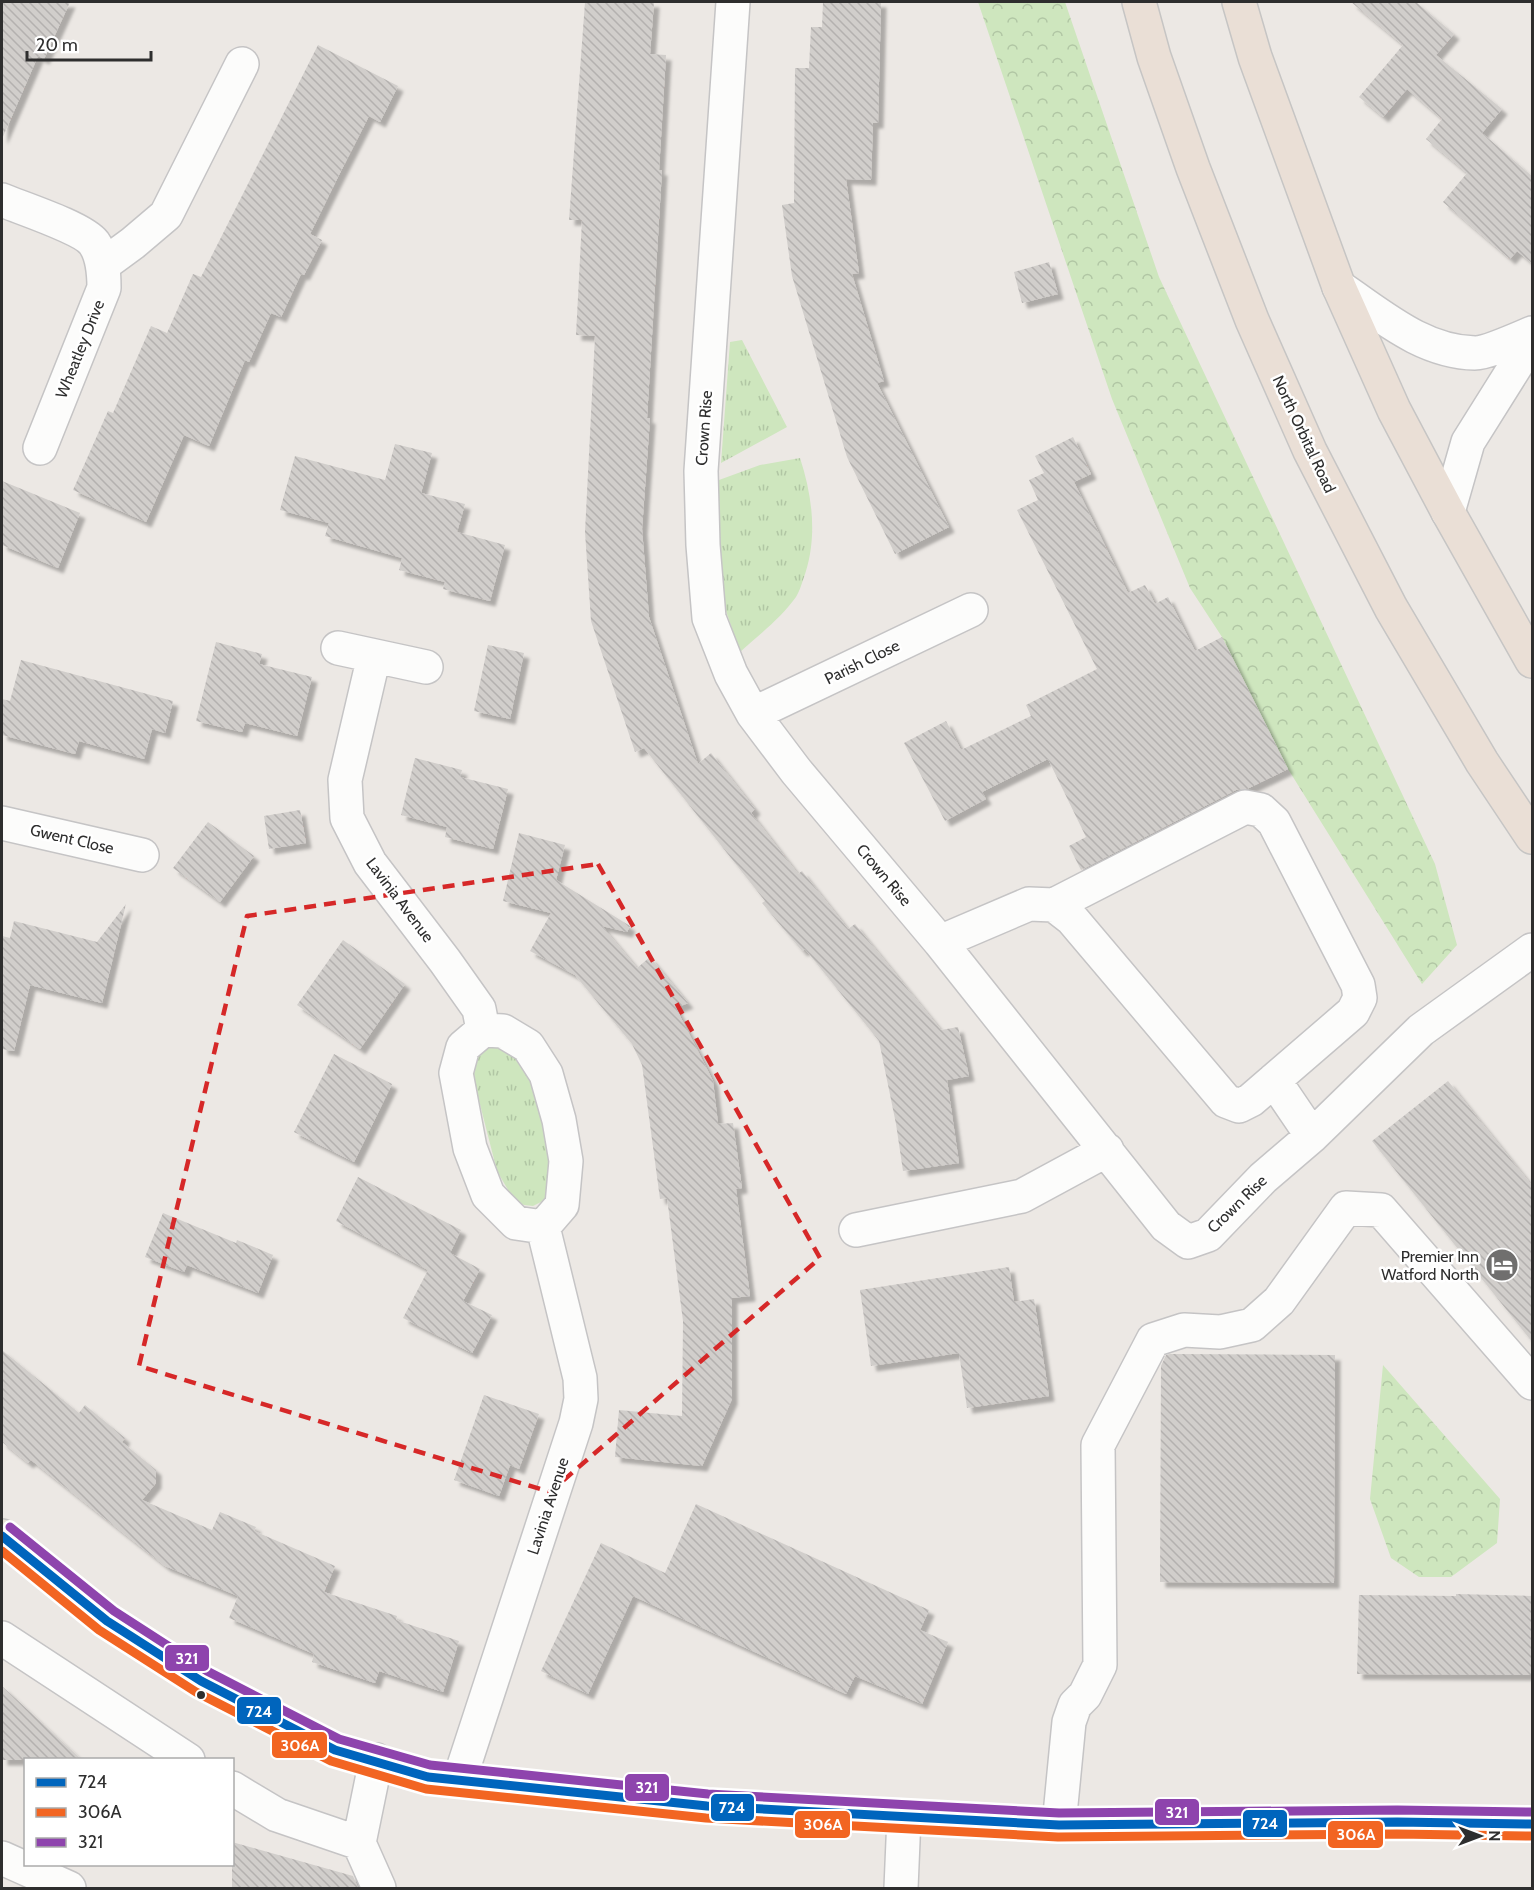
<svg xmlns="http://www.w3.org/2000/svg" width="1534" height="1890" viewBox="0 0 1534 1890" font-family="Cabin,sans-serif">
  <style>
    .grass { fill: url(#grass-tufts) }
    .forest { fill: url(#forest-crowns) }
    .building { fill: url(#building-back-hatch); filter: url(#shadow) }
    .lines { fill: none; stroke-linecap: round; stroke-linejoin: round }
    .minor-casing { stroke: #c5c4c5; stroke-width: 36 }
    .major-casing { stroke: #c6c5c4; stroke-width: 36 }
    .highway-casing { stroke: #c6c5c4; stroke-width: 36 }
    .minor { stroke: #fcfcfb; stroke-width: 33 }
    .major { stroke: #e8e4d6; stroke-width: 33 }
    .highway { stroke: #eadfd6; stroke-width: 33 }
    .bus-1-casing { stroke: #fff; stroke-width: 14 }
    .bus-2-casing { stroke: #fff; stroke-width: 14 }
    .bus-3-casing { stroke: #fff; stroke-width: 14 }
    .bus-1 { stroke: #0065bd; stroke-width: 9 }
    .bus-2 { stroke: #f26522; stroke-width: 9 }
    .bus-3 { stroke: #8e44ad; stroke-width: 9 }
    .marked { fill: none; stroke: #d62828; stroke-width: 4.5; stroke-dasharray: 12 8; stroke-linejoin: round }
    .bus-dot { fill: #2e2e2e; stroke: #fff; stroke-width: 2 }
    .labels { text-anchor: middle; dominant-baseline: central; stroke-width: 5; stroke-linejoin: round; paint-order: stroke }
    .street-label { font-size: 16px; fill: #2e2e2e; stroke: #fff }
    .poi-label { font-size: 16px; fill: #2e2e2e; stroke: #fff; text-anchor: end }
    .line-badge { stroke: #fff; stroke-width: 2 }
    .badge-label { font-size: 16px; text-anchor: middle; font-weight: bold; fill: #fff }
  </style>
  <defs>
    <pattern id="grass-tufts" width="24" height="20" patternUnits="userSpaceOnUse" patternTransform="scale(1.5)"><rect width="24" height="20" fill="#cee6be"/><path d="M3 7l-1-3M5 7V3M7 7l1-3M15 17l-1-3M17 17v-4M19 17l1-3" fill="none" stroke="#b1c6a4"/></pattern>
    <pattern id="forest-crowns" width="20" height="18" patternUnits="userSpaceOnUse" patternTransform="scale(1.5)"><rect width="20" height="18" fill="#cee6be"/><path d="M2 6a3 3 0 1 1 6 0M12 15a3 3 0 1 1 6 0" fill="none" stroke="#b1c6a4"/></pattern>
    <pattern id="building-back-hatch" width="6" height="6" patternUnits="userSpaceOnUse" patternTransform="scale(1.5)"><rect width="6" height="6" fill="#d1cecb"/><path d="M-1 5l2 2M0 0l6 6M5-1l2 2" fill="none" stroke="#b4b1af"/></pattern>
    <filter id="shadow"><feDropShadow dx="5.5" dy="5.5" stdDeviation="1.5" flood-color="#0004"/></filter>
  </defs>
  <rect width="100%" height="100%" fill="#ece8e4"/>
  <path class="grass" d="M 742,340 L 787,427 L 721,463 L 730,342 Z
    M 800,458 C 813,498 818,540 803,580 C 801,586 799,592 796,597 C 781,618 759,635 740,652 L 725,608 L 719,543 L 719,480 L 760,465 Z
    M 497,1045 L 527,1060 L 554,1161 L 548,1195 L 541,1202 L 533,1206 L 524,1205 L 514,1200 L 497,1171 L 472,1073 C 476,1055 479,1050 497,1045 Z"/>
  <path class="forest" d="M 978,2 L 1065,2 L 1159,277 L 1435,864 L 1457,945 L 1422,984 L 1288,769 L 1222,637 L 1190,588 L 1112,399 Z
    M 1383,1365 L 1500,1499 L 1497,1543 L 1451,1577 L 1419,1577 L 1391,1558 L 1370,1499 Z"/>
  <path class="building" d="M 2,2 L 70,2 L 44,59 L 38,56 L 2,139 Z
    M 585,2 L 654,2 L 650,54 L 666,55 L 659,170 L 662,170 L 647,418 L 650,418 L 642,529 L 649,617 L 698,764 L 711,753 L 755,809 L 751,813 L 798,874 L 802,871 L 848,929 L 855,924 L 941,1030 L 958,1027 L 969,1076 L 947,1080 L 959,1163 L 903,1171 L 896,1124 L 879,1041 L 805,949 L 802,951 L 762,903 L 765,901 L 644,748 L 635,752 L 591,621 L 585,532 L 595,336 L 576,335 L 582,220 L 569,220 Z
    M 823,2 L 881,2 L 878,123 L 873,123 L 871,180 L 846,179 L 859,273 L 852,274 L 884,381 L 877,383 L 949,527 L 895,554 L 847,457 L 792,276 L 782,205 L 794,203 L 795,68 L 809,68 L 811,27 L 822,27 Z
    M 1351,2 L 1416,2 L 1454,34 L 1436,55 L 1502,109 L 1482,133 L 1533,177 L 1533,264 L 1517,251 L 1510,259 L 1443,202 L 1467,173 L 1426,139 L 1442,119 L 1407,89 L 1383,117 L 1359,97 L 1403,45 Z
    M 318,45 L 398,86 L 380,122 L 369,116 L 339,175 L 310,234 L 322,240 L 304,275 L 301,274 L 281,317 L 271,313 L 249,362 L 245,360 L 209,446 L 184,435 L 146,522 L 73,490 L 108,411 L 113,413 L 151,326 L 167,333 L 193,274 L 201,277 Z
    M 1049,262 L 1058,294 L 1022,303 L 1014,272 Z
    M 1073,437 L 1091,474 L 1074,482 L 1128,593 L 1145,585 L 1155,604 L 1168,597 L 1195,651 L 1222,637 L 1288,769 L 1247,789 L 1236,790 L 1081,870 L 1069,846 L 1086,837 L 1048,759 L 982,792 L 986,799 L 945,821 L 904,743 L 946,721 L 961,750 L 1031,716 L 1026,705 L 1097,669 L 1017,510 L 1038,500 L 1029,480 L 1044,473 L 1035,456 Z
    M 395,444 L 432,453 L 421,493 L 465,504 L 457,532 L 505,545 L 490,601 L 443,589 L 445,582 L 399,570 L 402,558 L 325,536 L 329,523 L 280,510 L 295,456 L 385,480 Z
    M 2,481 L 80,513 L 58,568 L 2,545 Z
    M 216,642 L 262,654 L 259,664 L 312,677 L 297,736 L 245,723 L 242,732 L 196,721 Z
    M 488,645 L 524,653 L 510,719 L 474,711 Z
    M 21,660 L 173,701 L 165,733 L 152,729 L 144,759 L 79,741 L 75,754 L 2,735 L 2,699 L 10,701 Z
    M 415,758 L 462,770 L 460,777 L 508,789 L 493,849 L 445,837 L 447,827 L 401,815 Z
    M 300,810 L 306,843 L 269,849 L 264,816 Z
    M 208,822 L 254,856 L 220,902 L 173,868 Z
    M 519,833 L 565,845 L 556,880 L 630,926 L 627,932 L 602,926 L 637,968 L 650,957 L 688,1003 L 676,1008 L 713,1081 L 718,1124 L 733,1123 L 742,1188 L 736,1189 L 750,1296 L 732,1298 L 732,1399 L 702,1466 L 615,1457 L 619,1410 L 682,1416 L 683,1321 L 667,1198 L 660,1199 L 642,1065 L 632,1044 L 575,975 L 530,951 L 551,913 L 503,901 Z
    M 126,904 L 102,1003 L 30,985 L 14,1051 L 2,1049 L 2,936 L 10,938 L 14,921 L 97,942 Z
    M 343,940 L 405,984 L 360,1049 L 297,1005 Z
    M 334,1054 L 392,1084 L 354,1162 L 294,1132 Z
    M 1448,1081 L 1533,1187 L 1533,1343 L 1372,1141 Z
    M 358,1177 L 461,1230 L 450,1253 L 480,1269 L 463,1301 L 492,1315 L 472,1353 L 403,1318 L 428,1270 L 336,1221 Z
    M 163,1213 L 236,1243 L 237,1240 L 273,1255 L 258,1293 L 187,1265 L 184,1272 L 145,1257 Z
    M 1009,1267 L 1014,1302 L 1034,1299 L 1049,1396 L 967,1408 L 959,1353 L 871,1366 L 860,1290 Z
    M 2,1350 L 79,1413 L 85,1405 L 125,1438 L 122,1442 L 156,1470 L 156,1483 L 142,1500 L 212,1530 L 220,1512 L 256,1527 L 254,1531 L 335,1566 L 324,1592 L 397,1616 L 396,1620 L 459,1641 L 443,1692 L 379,1671 L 375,1683 L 312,1662 L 314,1654 L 229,1618 L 238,1596 L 165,1566 L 31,1460 L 28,1463 L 2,1442 Z
    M 1170,1354 L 1335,1355 L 1334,1583 L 1160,1582 L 1161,1366 L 1166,1355 Z
    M 484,1395 L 539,1414 L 519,1469 L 510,1465 L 499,1496 L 454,1480 Z
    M 696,1504 L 929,1610 L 920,1630 L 948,1642 L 922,1704 L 855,1676 L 846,1694 L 633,1596 L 588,1694 L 541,1671 L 601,1543 L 665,1573 Z
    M 1456,1594 L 1533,1596 L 1533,1675 L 1357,1674 L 1359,1595 L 1456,1596 Z
    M 2,1686 L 82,1760 L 2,1760 Z
    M 232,1842 L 353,1876 L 358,1888 L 232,1888 Z"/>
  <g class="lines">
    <defs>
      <path id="minor" d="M 733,2 L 701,471 L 703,545 L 709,618 L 731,674 L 753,714 L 796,771 L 940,942 L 1166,1226 L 1188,1242 L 1208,1235 L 1263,1178 L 1312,1136 L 1421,1030 L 1532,950
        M 2,200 C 21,208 83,228 94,243 C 103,256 104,273 104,288 L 40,448
        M 103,265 L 133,243 L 166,215 L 242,64
        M 1339,287 C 1381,315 1422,352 1475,353 C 1487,353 1520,338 1532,333
        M 1448,512 L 1468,442 L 1532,340
        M 338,648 L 426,667
        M 374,656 L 345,780 L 347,818 L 370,863 L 445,961 L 479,1009 L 483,1030 L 503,1031 L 528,1046 L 546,1074 L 559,1120 L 566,1161 L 562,1205 L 543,1227 L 580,1378 L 581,1399 L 576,1423 L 459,1781
        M 753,714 L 971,610
        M 2,823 L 142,855
        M 940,942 L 1029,904 L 1054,905 L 1072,919 L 1226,1101 L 1239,1106 L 1251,1100 L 1353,1012 L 1360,998 L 1358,985 L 1274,822 L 1261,810 L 1245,807 L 1054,905
        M 483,1030 L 463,1047 L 456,1073 L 470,1148 L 488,1195 L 516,1223 L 543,1227
        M 1274,1080 L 1312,1136
        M 856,1230 L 1022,1196 L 1107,1150
        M 2,1638 L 188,1760
        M 376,1760 L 359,1843 L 379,1888
        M 232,1788 L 277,1815 L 359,1843
        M 1059,1825 L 1069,1722 L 1075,1705 L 1085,1695 L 1100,1665 L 1098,1445 L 1153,1340 L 1184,1330 L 1220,1332 L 1252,1325 L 1279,1301 L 1346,1208 L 1381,1210 L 1532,1383
        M 2,1858 L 69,1888
        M 901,1888 L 904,1817"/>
      <path id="major" d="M 2,1536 L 107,1621 L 201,1681 L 335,1750 L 428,1777 L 707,1806 L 1059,1825 L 1397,1822 L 1532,1824"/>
      <path id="highway" d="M 1139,2 L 1154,57 L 1193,168 L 1252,320 L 1310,451 L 1391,608 L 1482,762 L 1532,837
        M 1239,2 L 1255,57 L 1339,287 L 1394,410 L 1448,512 L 1532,661"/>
    </defs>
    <use href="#minor" class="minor-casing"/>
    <use href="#major" class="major-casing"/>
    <use href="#highway" class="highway-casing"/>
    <use href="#minor" class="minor"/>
    <use href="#major" class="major"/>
    <use href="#highway" class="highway"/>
    <defs>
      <path id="bus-1" d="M 2,1536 L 107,1621 L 201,1681 L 335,1750 L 428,1777 L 707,1806 L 1059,1825 L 1397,1822 L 1532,1824"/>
      <path id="bus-2" d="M 2,1551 L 99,1630 L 196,1692 L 331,1761 L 426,1789 L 706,1818 L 1058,1837 L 1397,1834 L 1532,1836"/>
      <path id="bus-3" d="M 10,1527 L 114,1611 L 207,1671 L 339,1739 L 430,1765 L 708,1794 L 1059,1813 L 1397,1810 L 1532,1812"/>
    </defs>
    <use href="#bus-1" class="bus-1-casing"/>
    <use href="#bus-2" class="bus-2-casing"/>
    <use href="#bus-3" class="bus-3-casing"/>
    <use href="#bus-1" class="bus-1"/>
    <use href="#bus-2" class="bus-2"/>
    <use href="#bus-3" class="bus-3"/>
  </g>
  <path class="marked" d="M 598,864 L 820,1258 L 550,1492 L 139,1366 L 247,916 Z"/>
  <defs>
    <symbol id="hotel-disc" viewBox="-11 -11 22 22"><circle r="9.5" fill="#706f6e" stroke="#fff"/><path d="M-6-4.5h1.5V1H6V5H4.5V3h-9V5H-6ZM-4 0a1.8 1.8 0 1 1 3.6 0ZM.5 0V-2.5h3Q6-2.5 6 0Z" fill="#fff"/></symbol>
  </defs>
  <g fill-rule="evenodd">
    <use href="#hotel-disc" x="1483" y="1246" width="38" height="38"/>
  </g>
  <circle class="bus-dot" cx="201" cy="1695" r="5"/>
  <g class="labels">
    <g class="street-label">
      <text transform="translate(80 349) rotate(-68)">Wheatley Drive</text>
      <text transform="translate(704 428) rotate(-86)">Crown Rise</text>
      <text transform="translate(1304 434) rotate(65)">North Orbital Road</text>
      <text transform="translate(862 662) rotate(-26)">Parish Close</text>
      <text transform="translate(72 839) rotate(13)">Gwent Close</text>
      <text transform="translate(884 875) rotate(50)">Crown Rise</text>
      <text transform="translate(400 900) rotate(53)">Lavinia Avenue</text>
      <text transform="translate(1237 1204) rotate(-44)">Crown Rise</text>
      <text transform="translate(548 1506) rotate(-72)">Lavinia Avenue</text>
    </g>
    <g class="poi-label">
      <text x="1479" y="1256">Premier Inn<tspan x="1479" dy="18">Watford North</tspan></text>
    </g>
  </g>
  <g class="line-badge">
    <rect x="164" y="1644" width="46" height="28" rx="6" fill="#8e44ad"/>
    <rect x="236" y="1696" width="46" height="29" rx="6" fill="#0065bd"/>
    <rect x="271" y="1731" width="57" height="28" rx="6" fill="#f26522"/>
    <rect x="624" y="1773" width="46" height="29" rx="6" fill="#8e44ad"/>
    <rect x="710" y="1793" width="45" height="29" rx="6" fill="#0065bd"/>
    <rect x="1154" y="1798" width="46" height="28" rx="6" fill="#8e44ad"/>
    <rect x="1242" y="1809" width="46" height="29" rx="6" fill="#0065bd"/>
    <rect x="794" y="1810" width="57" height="29" rx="6" fill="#f26522"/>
    <rect x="1327" y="1820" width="57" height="29" rx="6" fill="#f26522"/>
  </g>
  <g class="badge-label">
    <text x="187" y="1664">321</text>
    <text x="259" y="1717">724</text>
    <text x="300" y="1751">306A</text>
    <text x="647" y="1793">321</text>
    <text x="732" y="1813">724</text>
    <text x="1177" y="1818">321</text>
    <text x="1265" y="1829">724</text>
    <text x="823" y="1830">306A</text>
    <text x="1356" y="1840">306A</text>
  </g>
  <rect width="1534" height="1890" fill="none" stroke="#2e2e2e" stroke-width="6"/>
  <rect x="24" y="1758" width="210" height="108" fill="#ffffff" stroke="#ababab" stroke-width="1.5"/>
  <rect x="36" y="1778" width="30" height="9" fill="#0065bd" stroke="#ababab" stroke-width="1.5"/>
  <text x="78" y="1788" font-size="18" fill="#2e2e2e">724</text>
  <rect x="36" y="1808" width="30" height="9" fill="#f26522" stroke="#ababab" stroke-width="1.5"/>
  <text x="78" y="1818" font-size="18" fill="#2e2e2e">306A</text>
  <rect x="36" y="1838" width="30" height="9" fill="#8e44ad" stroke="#ababab" stroke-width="1.5"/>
  <text x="78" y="1848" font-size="18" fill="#2e2e2e">321</text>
  <g transform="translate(1480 1836) rotate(90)" stroke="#ffffff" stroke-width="4.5" paint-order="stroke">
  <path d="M0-4.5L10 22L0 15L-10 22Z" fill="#2e2e2e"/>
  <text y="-9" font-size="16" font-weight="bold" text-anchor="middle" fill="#2e2e2e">N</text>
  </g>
  <path d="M27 51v9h124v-9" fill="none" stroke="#2e2e2e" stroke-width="3"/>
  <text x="36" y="51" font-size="18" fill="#2e2e2e" stroke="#ffffff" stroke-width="4.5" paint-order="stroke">20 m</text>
</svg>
